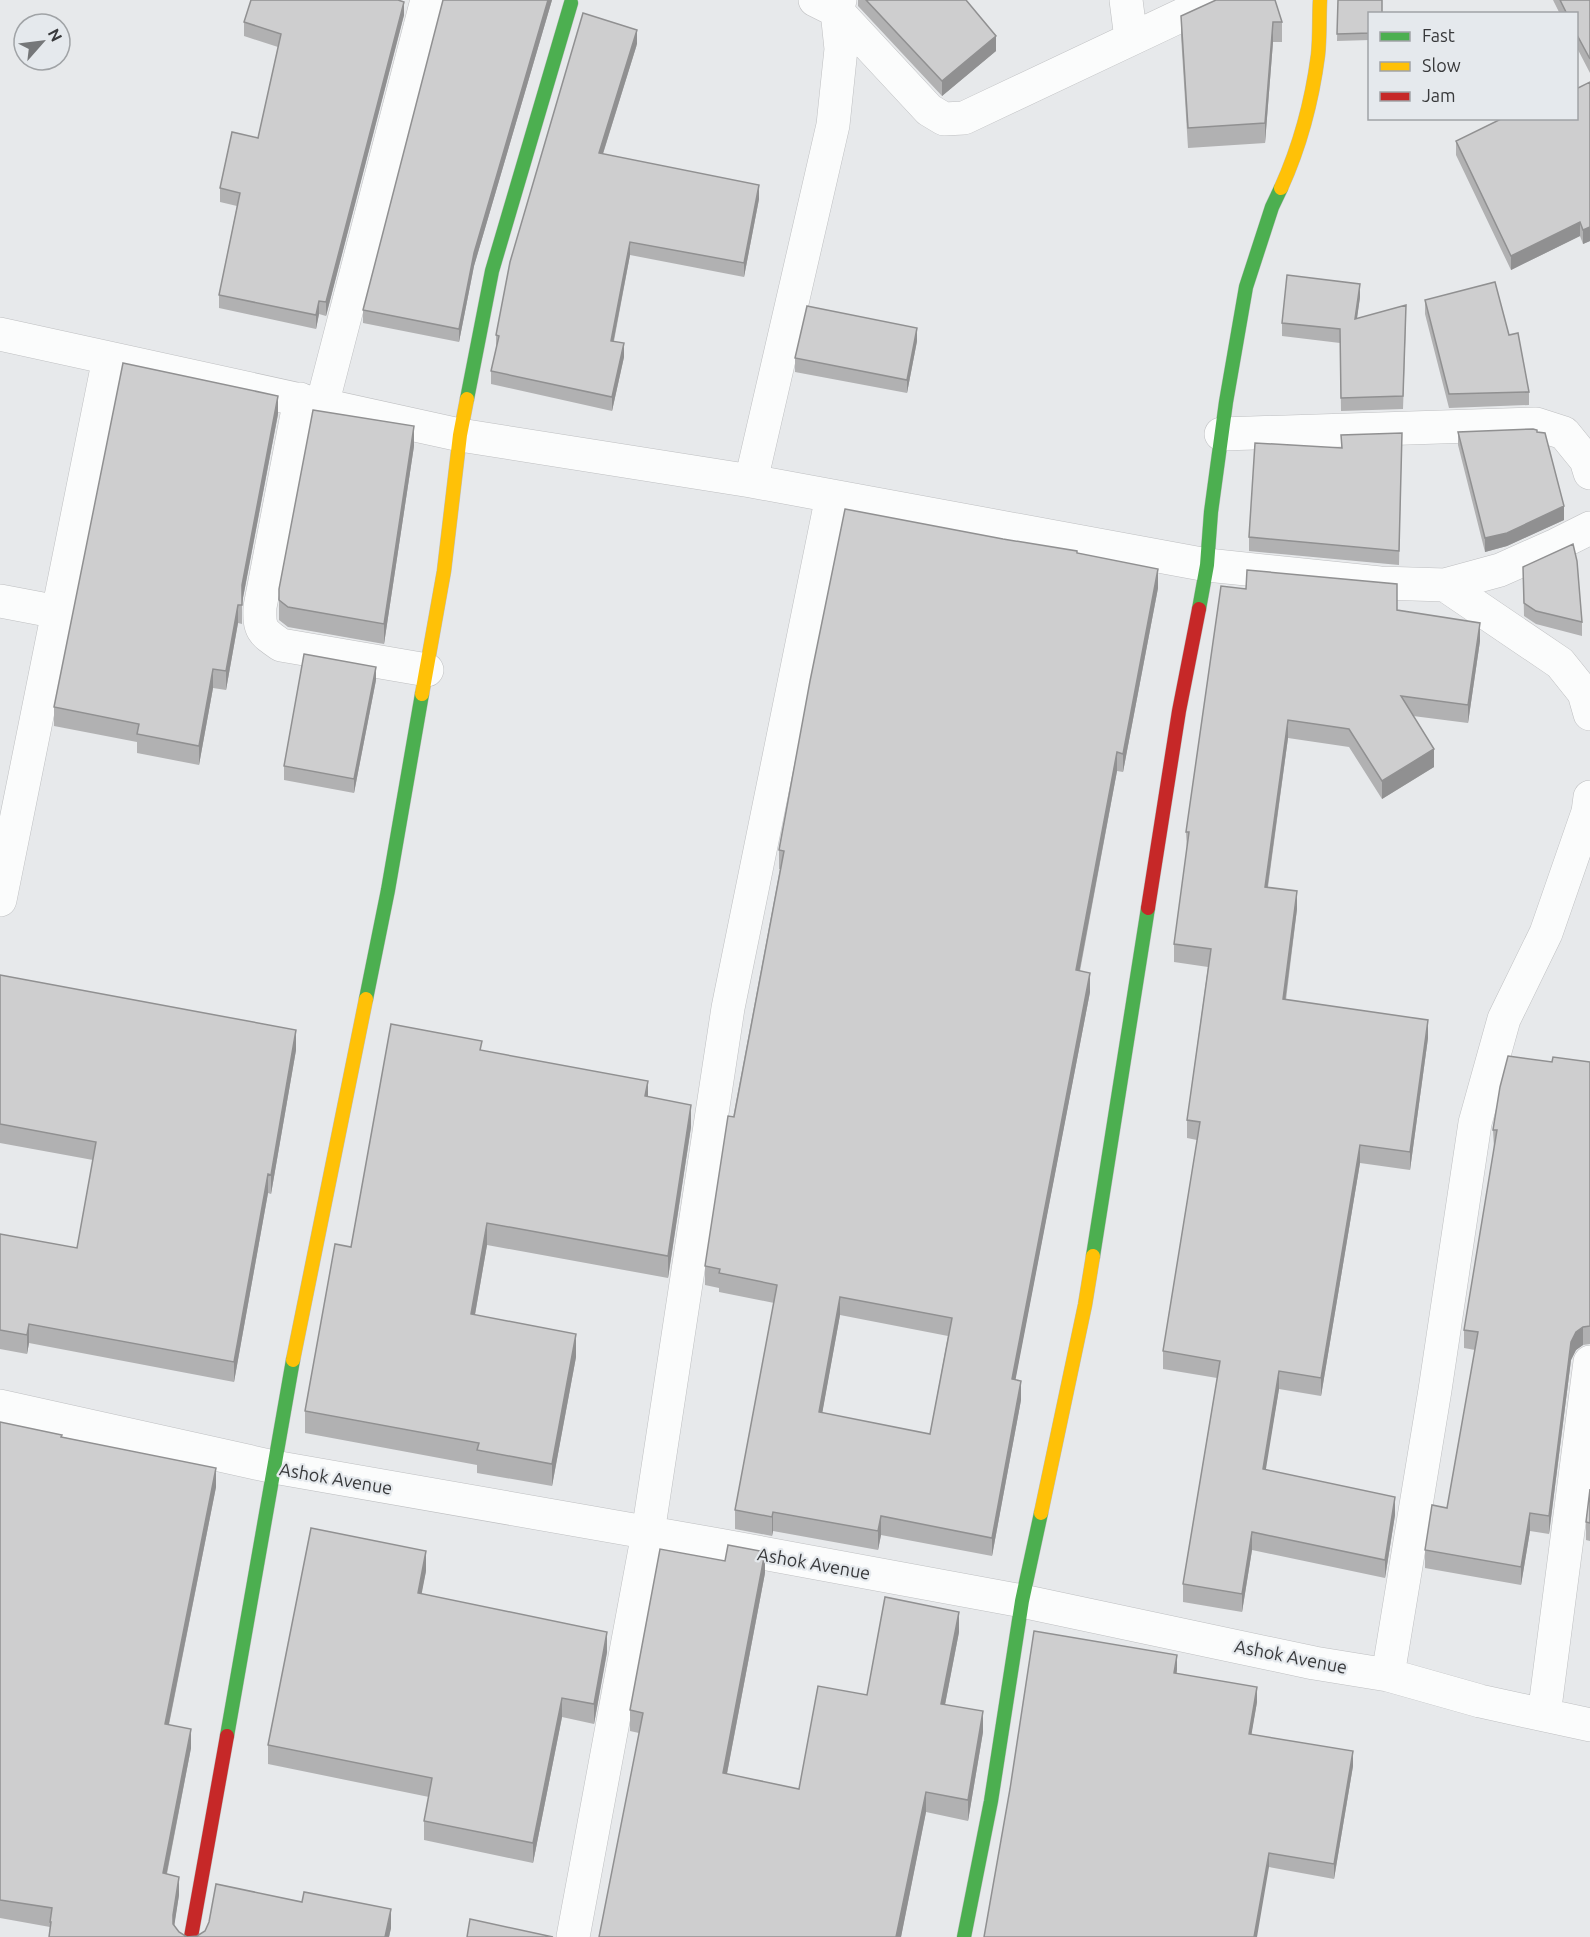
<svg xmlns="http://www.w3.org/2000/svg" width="1590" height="1937" viewBox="0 0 1590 1937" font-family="Ubuntu,sans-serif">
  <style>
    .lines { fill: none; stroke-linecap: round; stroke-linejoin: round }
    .street-casing { stroke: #bebfc1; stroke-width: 34 }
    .fast-casing { stroke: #bebfc1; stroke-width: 15 }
    .slow-casing { stroke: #bebfc1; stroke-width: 15 }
    .jam-casing { stroke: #bebfc1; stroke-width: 15 }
    .street { stroke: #fbfcfc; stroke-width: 33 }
    .fast { stroke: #4caf50; stroke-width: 14 }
    .slow { stroke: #ffc107; stroke-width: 14 }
    .jam { stroke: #c62828; stroke-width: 14 }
    .wall { fill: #b1b1b2; fill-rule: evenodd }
    .shaded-wall { fill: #909091 }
    .building { fill: #cececf; stroke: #909091; stroke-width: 1.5; fill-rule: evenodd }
    .labels { text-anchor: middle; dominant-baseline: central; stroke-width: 4.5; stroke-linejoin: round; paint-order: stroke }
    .street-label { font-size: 18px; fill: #38393b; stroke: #e5e9ed }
  </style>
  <rect width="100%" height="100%" fill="#e7e9eb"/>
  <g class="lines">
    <defs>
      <path id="street" d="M 815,0 L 837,11 L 929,110 L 944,119 L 964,118 L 1214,0
        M 1126,0 L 1131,39
        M 0,334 L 460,435 L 751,481 L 1207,565 L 1380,583 L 1445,585 L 1500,570 L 1556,545 L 1590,528
        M 300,399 L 260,607 C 259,630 262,632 281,645 L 427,670
        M 322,405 L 427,0
        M 1221,434 L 1536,424 L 1564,433 L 1586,460 L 1590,473
        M 751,481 L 833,125 L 841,49 L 837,11 L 840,0
        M 1445,585 L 1560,663 L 1584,693 L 1590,714
        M 0,601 L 58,612
        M 0,900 L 109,358
        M 0,1406 L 274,1467 L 719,1545 L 1022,1601 L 1314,1663 L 1388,1675 L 1480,1701 L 1590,1725
        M 1388,1675 L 1435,1390 L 1475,1123 L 1504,1019 L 1546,933 L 1588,812 L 1590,797
        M 1544,1715 L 1590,1362
        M 573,1937 L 648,1533 L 728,1008 L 832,496"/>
      <path id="fast" d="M 467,399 L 492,271 L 571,3
        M 1199,609 L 1207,565 L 1211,512 L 1226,402 L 1246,287 L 1272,207 L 1281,188
        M 366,999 L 388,890 L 422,694
        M 1093,1256 L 1148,908
        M 227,1736 L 293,1360
        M 964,1937 L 991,1801 L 1022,1601 L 1041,1513"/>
      <path id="slow" d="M 1281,188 C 1300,146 1312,101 1318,55 C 1320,37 1319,18 1320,0
        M 422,694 L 444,571 L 460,435 L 467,399
        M 293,1360 L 366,999
        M 1041,1513 L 1085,1305 L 1093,1256"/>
      <path id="jam" d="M 1148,908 L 1179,711 L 1199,609
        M 191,1937 L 227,1736"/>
    </defs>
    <use href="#street" class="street-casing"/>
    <use href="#fast" class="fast-casing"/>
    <use href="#slow" class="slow-casing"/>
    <use href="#jam" class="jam-casing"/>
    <use href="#street" class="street"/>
    <use href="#fast" class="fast"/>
    <use href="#slow" class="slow"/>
    <use href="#jam" class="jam"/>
  </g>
  <path class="wall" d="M 443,0 L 552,0 L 474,266 L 459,342 L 363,323 L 363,310 Z
    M 858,0 L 966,0 L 996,51 L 942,96 L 858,6 Z
    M 1338,0 L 1370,14 L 1370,40 L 1337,41 Z
    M 1553,0 L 1590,0 L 1590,73 L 1576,46 L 1576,14 L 1560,14 Z
    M 404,15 L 326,316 L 319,314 L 316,329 L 219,308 L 219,295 L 237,206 L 220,202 L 220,188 L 258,138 L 278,47 L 244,36 L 244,22 Z
    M 1181,16 L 1282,22 L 1282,42 L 1273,42 L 1265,143 L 1188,148 L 1181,36 Z
    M 637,44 L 603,154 L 759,199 L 744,277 L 630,255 L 614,341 L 624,357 L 612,411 L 491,384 L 491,371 L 496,349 L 496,335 Z
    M 1590,82 L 1590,241 L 1583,244 L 1580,236 L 1511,270 L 1456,155 L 1456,141 L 1576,118 Z
    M 1360,297 L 1357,318 L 1406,319 L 1403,409 L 1341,411 L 1340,343 L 1282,336 L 1282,323 Z
    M 1425,300 L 1509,335 L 1529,392 L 1529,405 L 1449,408 L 1425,314 Z
    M 917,341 L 907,393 L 795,372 L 795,358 Z
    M 278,414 L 242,603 L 242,624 L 238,623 L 226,690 L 213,688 L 199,765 L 137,753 L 137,742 L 54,726 L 54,707 Z
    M 1458,432 L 1564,520 L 1507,546 L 1485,552 L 1458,445 Z
    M 1402,433 L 1399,565 L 1249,551 L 1249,537 L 1341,448 Z
    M 414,446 L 384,644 L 288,627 L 279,620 L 279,589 Z
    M 1077,553 L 1158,588 L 1123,772 L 1117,771 L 1080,971 L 1090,992 L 1015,1380 L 1021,1400 L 992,1556 L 881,1535 L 878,1550 L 773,1531 L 772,1536 L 735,1529 L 735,1510 L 774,1303 L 719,1292 L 719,1288 L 705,1285 L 705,1266 L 780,869 L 779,869 L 779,850 ZM 840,1315 L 948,1336 L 930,1434 L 822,1413 Z
    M 1523,567 L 1582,622 L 1582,636 L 1536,624 L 1524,616 Z
    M 1221,586 L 1397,610 L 1480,641 L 1468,723 L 1413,716 L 1434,767 L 1382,799 L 1349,747 L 1288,738 L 1268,887 L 1297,909 L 1286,1000 L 1428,1038 L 1410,1170 L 1360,1163 L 1321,1396 L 1279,1389 L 1265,1469 L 1395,1515 L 1385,1578 L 1252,1550 L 1242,1612 L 1183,1602 L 1183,1584 L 1217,1378 L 1163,1369 L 1163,1351 L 1197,1140 L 1187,1138 L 1187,1120 L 1208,967 L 1174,962 L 1174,944 L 1187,850 L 1186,832 Z
    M 376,680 L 354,793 L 284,780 L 284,766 Z
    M 0,975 L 296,1050 L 271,1194 L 268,1193 L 234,1382 L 29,1343 L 27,1354 L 0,1349 L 0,1234 L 77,1248 L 93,1160 L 0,1143 Z
    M 482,1050 L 648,1097 L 691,1127 L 668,1278 L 487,1245 L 475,1315 L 576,1357 L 552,1486 L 477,1473 L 477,1465 L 305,1433 L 305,1411 L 351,1247 Z
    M 1552,1062 L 1590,1062 L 1590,1344 L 1583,1345 L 1576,1350 L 1571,1360 L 1549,1534 L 1530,1531 L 1521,1585 L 1425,1568 L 1425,1550 L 1447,1508 L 1475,1350 L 1464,1348 L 1464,1330 L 1494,1148 L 1493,1130 Z
    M 0,1422 L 62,1437 L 216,1487 L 169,1725 L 191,1748 L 167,1874 L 179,1895 L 174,1925 L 179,1932 L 187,1937 L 391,1928 L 389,1937 L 49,1937 L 50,1927 L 0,1918 Z
    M 1590,1489 L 1590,1541 L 1586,1540 L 1586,1522 Z
    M 426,1571 L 421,1594 L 607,1652 L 594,1724 L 562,1717 L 533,1863 L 424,1840 L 424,1821 L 429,1797 L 268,1764 L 268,1745 Z
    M 765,1573 L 727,1774 L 799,1789 L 867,1695 L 959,1632 L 945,1705 L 983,1732 L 968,1821 L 926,1812 L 901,1937 L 639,1733 L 630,1731 L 630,1710 Z
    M 1177,1670 L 1176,1674 L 1257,1702 L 1251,1735 L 1353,1766 L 1334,1879 L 1269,1867 L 984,1937 Z"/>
  <path class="shaded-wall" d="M 548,0 L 552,0 L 474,266 L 459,342 L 459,329 L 474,253 Z
    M 404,2 L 404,15 L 326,316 L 326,302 Z
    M 1273,22 L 1273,42 L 1265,143 L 1265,123 Z
    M 637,30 L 637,44 L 599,166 L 599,153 Z
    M 996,36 L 996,51 L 942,96 L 942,81 Z
    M 759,185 L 759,199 L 744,277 L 744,263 Z
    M 1580,222 L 1580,236 L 1511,270 L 1511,256 Z
    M 1590,227 L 1590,241 L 1583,244 L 1583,230 Z
    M 630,242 L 630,255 L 611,354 L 611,341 Z
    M 1360,284 L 1360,297 L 1355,332 L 1355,319 Z
    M 319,301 L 319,314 L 316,329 L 316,315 Z
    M 917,328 L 917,341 L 907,393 L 907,380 Z
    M 624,343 L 624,357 L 612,411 L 612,397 Z
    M 278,396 L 278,414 L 242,603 L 242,585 Z
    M 414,426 L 414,446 L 384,644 L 384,624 Z
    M 1564,506 L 1564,520 L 1507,546 L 1485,552 L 1485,538 Z
    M 1158,569 L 1158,588 L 1123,772 L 1123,754 Z
    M 238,605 L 238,623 L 226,690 L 226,671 Z
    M 1480,623 L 1480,641 L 1468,723 L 1468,705 Z
    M 376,667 L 376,680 L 354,793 L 354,779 Z
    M 213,669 L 213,688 L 199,765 L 199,746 Z
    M 1288,720 L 1288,738 L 1265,905 L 1265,887 Z
    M 1434,749 L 1434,767 L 1382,799 L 1382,781 Z
    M 1117,752 L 1117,771 L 1076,989 L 1076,970 Z
    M 1297,891 L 1297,909 L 1283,1017 L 1283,999 Z
    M 1090,973 L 1090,992 L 1012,1398 L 1012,1379 Z
    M 1428,1020 L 1428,1038 L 1410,1170 L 1410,1152 Z
    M 296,1030 L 296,1050 L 271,1194 L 271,1175 Z
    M 648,1081 L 648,1104 L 645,1096 Z
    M 691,1105 L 691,1127 L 668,1278 L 668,1256 Z
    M 1360,1145 L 1360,1163 L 1321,1396 L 1321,1378 Z
    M 268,1174 L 268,1193 L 234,1382 L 234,1362 Z
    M 487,1223 L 487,1245 L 471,1337 L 471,1314 Z
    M 840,1297 L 840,1315 L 819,1431 L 819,1412 Z
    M 29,1324 L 29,1343 L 27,1354 L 27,1335 Z
    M 1583,1327 L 1583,1345 L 1576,1350 L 1571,1360 L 1549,1534 L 1549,1516 L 1571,1342 L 1576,1332 Z
    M 576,1334 L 576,1357 L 552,1486 L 552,1464 Z
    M 1279,1371 L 1279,1389 L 1263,1487 L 1263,1469 Z
    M 1021,1381 L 1021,1400 L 992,1556 L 992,1538 Z
    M 216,1468 L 216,1487 L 165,1743 L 165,1724 Z
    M 1395,1497 L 1395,1515 L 1385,1578 L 1385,1560 Z
    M 773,1512 L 773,1531 L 772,1536 L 772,1517 Z
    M 1530,1513 L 1530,1531 L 1521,1585 L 1521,1567 Z
    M 881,1516 L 881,1535 L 878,1550 L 878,1531 Z
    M 1252,1532 L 1252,1550 L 1242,1612 L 1242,1594 Z
    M 426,1551 L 426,1571 L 418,1613 L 418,1593 Z
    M 765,1552 L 765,1573 L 723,1794 L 723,1773 Z
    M 959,1612 L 959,1632 L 941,1725 L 941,1704 Z
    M 607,1632 L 607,1652 L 594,1724 L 594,1704 Z
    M 1177,1655 L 1177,1670 L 1174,1688 L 1174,1673 Z
    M 1257,1687 L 1257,1702 L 1249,1749 L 1249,1734 Z
    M 562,1698 L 562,1717 L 533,1863 L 533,1843 Z
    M 983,1711 L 983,1732 L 968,1821 L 968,1800 Z
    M 191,1729 L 191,1748 L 163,1892 L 163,1873 Z
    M 1353,1751 L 1353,1766 L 1334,1879 L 1334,1864 Z
    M 926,1792 L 926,1812 L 901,1937 L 896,1937 Z
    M 1269,1853 L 1269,1867 L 1257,1937 L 1254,1937 Z
    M 179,1877 L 179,1895 L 173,1934 L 173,1915 Z
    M 391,1909 L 391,1928 L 389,1937 L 385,1937 Z"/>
  <path class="building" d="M 251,0 L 398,0 L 404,2 L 326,302 L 319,301 L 316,315 L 219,295 L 240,193 L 220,188 L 232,132 L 258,138 L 281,34 L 244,22 Z
    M 443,0 L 548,0 L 474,253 L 459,329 L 363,310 Z
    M 866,0 L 966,0 L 996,36 L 942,81 Z
    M 1216,0 L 1275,0 L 1282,22 L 1273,22 L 1265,123 L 1188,128 L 1181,16 Z
    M 1338,0 L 1382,0 L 1382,14 L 1370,14 L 1370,33 L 1337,34 Z
    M 1560,0 L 1590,0 L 1590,59 L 1576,33 L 1576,14 L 1567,14 Z
    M 583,13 L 637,30 L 599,153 L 759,185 L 744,263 L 630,242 L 611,341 L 624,343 L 612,397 L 491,371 L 499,336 L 496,335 L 510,262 Z
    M 1590,82 L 1590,227 L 1583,230 L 1580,222 L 1511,256 L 1456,141 L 1503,118 L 1576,118 L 1576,89 Z
    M 1287,275 L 1360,284 L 1355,319 L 1406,305 L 1403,396 L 1341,398 L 1340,329 L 1282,323 Z
    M 1495,282 L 1509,335 L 1518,333 L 1529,392 L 1449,394 L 1425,300 Z
    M 807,306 L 917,328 L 907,380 L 795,358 Z
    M 123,363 L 278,396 L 242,585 L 242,605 L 238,605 L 226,671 L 213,669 L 199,746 L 137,734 L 139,724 L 54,707 Z
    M 313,410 L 414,426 L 384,624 L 288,607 L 279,600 L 279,589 Z
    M 1533,429 L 1537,430 L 1537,432 L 1545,433 L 1564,506 L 1507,533 L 1485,538 L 1458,432 Z
    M 1402,433 L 1399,551 L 1249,537 L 1255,443 L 1342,448 L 1341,435 Z
    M 845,509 L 1003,539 L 1077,551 L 1077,553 L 1158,569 L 1123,754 L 1117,752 L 1076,970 L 1090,973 L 1012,1379 L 1021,1381 L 992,1538 L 881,1516 L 878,1531 L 773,1512 L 772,1517 L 735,1510 L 777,1285 L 719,1273 L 720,1269 L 705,1266 L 728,1116 L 734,1117 L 784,851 L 779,850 L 810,681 ZM 840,1297 L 952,1318 L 930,1434 L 819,1412 Z
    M 1573,544 L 1577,561 L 1582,622 L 1536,611 L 1524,603 L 1523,567 Z
    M 1247,570 L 1397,584 L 1397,610 L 1480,623 L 1468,705 L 1401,696 L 1434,749 L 1382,781 L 1349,729 L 1288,720 L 1265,887 L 1297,891 L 1283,999 L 1428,1020 L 1410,1152 L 1360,1145 L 1321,1378 L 1279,1371 L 1263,1469 L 1395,1497 L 1385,1560 L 1252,1532 L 1242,1594 L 1183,1584 L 1220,1361 L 1163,1351 L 1200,1122 L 1187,1120 L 1211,949 L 1174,944 L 1189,832 L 1186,832 L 1221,586 L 1246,589 Z
    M 304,654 L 376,667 L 354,779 L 284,766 Z
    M 0,975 L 296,1030 L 271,1175 L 268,1174 L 234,1362 L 29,1324 L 27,1335 L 0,1330 L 0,1234 L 77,1248 L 96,1142 L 0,1124 Z
    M 391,1024 L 482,1041 L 480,1050 L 648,1081 L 645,1096 L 691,1105 L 668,1256 L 487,1223 L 471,1314 L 576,1334 L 552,1464 L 477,1450 L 479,1443 L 305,1411 L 335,1244 L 351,1247 Z
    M 1508,1056 L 1552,1062 L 1553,1057 L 1590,1062 L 1590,1326 L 1583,1327 L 1576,1332 L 1571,1342 L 1549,1516 L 1530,1513 L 1521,1567 L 1425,1550 L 1432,1505 L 1447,1508 L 1478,1332 L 1464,1330 L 1497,1130 L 1493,1130 L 1500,1087 Z
    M 0,1422 L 62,1435 L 61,1437 L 216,1468 L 165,1724 L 191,1729 L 163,1873 L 179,1877 L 173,1915 L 173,1924 L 179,1932 L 187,1937 L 197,1936 L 205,1931 L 209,1922 L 216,1884 L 302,1902 L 304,1892 L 391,1909 L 385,1937 L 49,1937 L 51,1922 L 50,1922 L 52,1908 L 0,1900 Z
    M 1590,1489 L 1590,1523 L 1586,1522 Z
    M 311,1528 L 426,1551 L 418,1593 L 607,1632 L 594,1704 L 562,1698 L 533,1843 L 424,1821 L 432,1778 L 268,1745 Z
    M 728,1545 L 765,1552 L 723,1773 L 799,1789 L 818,1686 L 867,1695 L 885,1597 L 959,1612 L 941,1704 L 983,1711 L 968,1800 L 926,1792 L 896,1937 L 599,1937 L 643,1713 L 630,1710 L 660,1549 L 725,1561 Z
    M 1034,1631 L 1177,1655 L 1174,1673 L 1257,1687 L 1249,1734 L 1353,1751 L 1334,1864 L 1269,1853 L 1254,1937 L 984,1937 L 1010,1789 Z
    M 470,1919 L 553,1937 L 467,1937 Z"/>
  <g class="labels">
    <g class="street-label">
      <text transform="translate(336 1478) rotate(10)">Ashok Avenue</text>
      <text transform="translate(814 1563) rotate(10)">Ashok Avenue</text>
      <text transform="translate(1291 1656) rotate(11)">Ashok Avenue</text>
    </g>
  </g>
  <rect x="1368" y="12" width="210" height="108" fill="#e5e9ed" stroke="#a0a3a6" stroke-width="1.5"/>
  <rect x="1380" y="32" width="30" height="9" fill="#4caf50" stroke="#a0a3a6" stroke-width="1.5"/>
  <text x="1422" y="42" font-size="18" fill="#38393b">Fast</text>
  <rect x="1380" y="62" width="30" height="9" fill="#ffc107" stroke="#a0a3a6" stroke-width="1.5"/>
  <text x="1422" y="72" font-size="18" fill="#38393b">Slow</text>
  <rect x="1380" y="92" width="30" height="9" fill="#c62828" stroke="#a0a3a6" stroke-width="1.5"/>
  <text x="1422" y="102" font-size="18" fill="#38393b">Jam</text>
  <g transform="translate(42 42) rotate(62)"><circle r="28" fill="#e5e9ed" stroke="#a0a3a6" stroke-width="1.5"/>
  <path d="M0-4.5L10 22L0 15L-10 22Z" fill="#757779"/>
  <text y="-9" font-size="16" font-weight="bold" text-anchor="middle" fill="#38393b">N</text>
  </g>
</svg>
